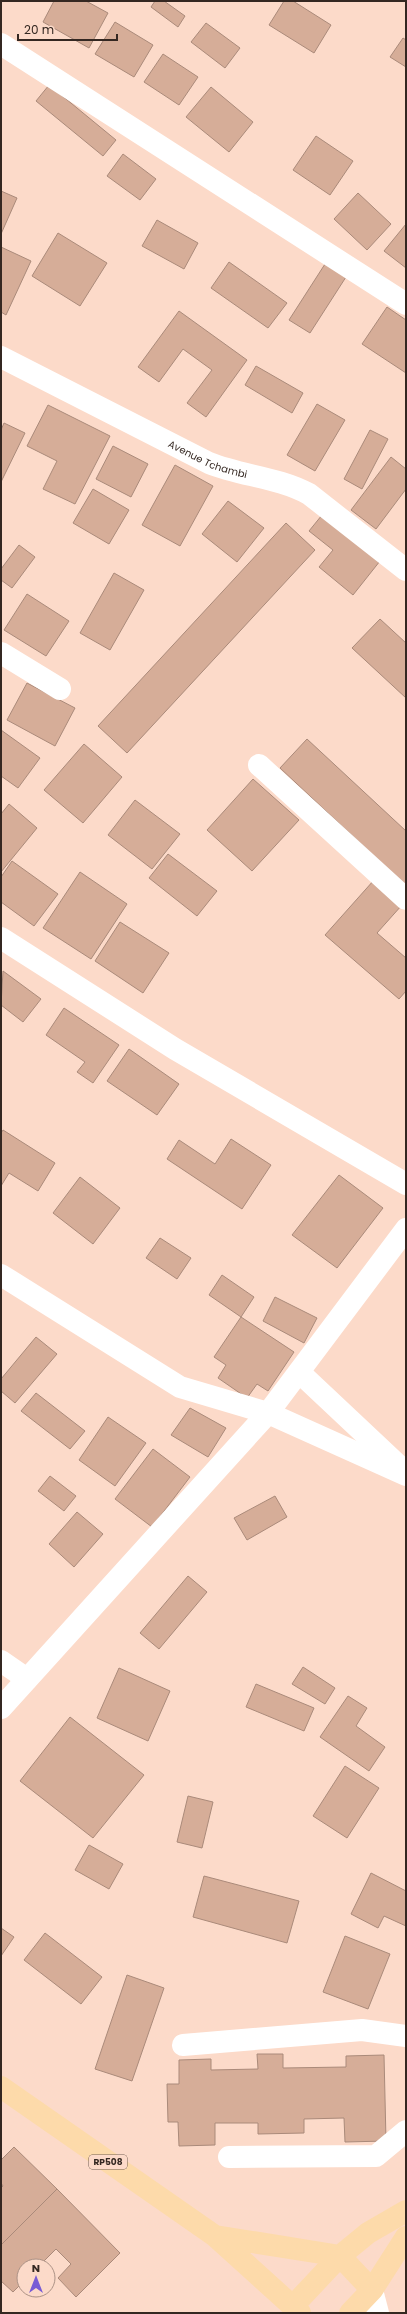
<svg xmlns="http://www.w3.org/2000/svg" width="407" height="2314" viewBox="0 0 407 2314" font-family="Poppins,sans-serif">
  <style>
    .building { fill: #d6ad98; stroke: #aa8a7a }
    .lines { fill: none; stroke-linecap: round; stroke-linejoin: round }
    .minor { stroke: #fff; stroke-width: 22 }
    .major { stroke: #fddaaa; stroke-width: 22 }
    .labels { text-anchor: middle; dominant-baseline: central; stroke-width: 3; stroke-linejoin: round; paint-order: stroke }
    .shield { fill: #fcdac9; stroke: #705d53; stroke-width: 1 }
    .shield-label { font-size: 9px; font-weight: bold; fill: #342721 }
    .street-label { font-size: 10px; fill: #342721; stroke: #fcdac9 }
  </style>
  <rect width="100%" height="100%" fill="#fcdac9"/>
  <path class="building" d="M 54,1 L 86,1 L 108,13 L 89,48 L 43,22 Z
    M 155,1 L 164,1 L 185,16 L 178,27 L 151,7 Z
    M 284,1 L 293,1 L 331,25 L 314,53 L 269,25 Z
    M 115,22 L 153,45 L 134,77 L 95,54 Z
    M 206,23 L 240,48 L 225,68 L 191,42 Z
    M 403,38 L 406,40 L 406,67 L 390,57 Z
    M 163,54 L 198,77 L 179,105 L 144,82 Z
    M 49,85 L 116,140 L 103,156 L 36,101 Z
    M 211,87 L 253,122 L 229,152 L 186,117 Z
    M 316,136 L 353,161 L 330,195 L 293,170 Z
    M 123,154 L 156,179 L 140,200 L 107,176 Z
    M 1,191 L 17,198 L 1,234 Z
    M 358,193 L 391,224 L 367,250 L 334,219 Z
    M 157,220 L 198,243 L 184,269 L 142,246 Z
    M 406,224 L 406,268 L 384,251 Z
    M 58,233 L 107,263 L 80,306 L 32,276 Z
    M 1,247 L 31,261 L 6,315 L 1,312 Z
    M 229,262 L 287,303 L 268,328 L 211,288 Z
    M 325,264 L 346,277 L 310,333 L 289,320 Z
    M 387,307 L 406,320 L 406,373 L 362,344 Z
    M 179,311 L 247,360 L 206,417 L 187,403 L 212,370 L 183,349 L 159,382 L 138,367 Z
    M 256,366 L 303,393 L 292,413 L 245,385 Z
    M 317,404 L 345,420 L 315,471 L 287,455 Z
    M 48,405 L 110,436 L 75,504 L 43,489 L 57,461 L 27,446 Z
    M 4,423 L 25,433 L 1,482 L 1,430 Z
    M 370,430 L 388,439 L 362,489 L 344,479 Z
    M 113,446 L 148,464 L 131,497 L 96,479 Z
    M 391,457 L 406,469 L 406,489 L 376,529 L 351,510 Z
    M 175,465 L 213,486 L 180,546 L 142,525 Z
    M 93,489 L 129,510 L 109,544 L 73,523 Z
    M 228,501 L 264,528 L 237,562 L 202,534 Z
    M 322,515 L 380,561 L 353,595 L 319,567 L 333,550 L 309,531 Z
    M 286,523 L 315,550 L 127,753 L 98,726 Z
    M 19,545 L 35,557 L 12,588 L 1,580 L 1,569 Z
    M 114,573 L 144,590 L 110,650 L 80,633 Z
    M 27,594 L 69,621 L 46,656 L 4,630 Z
    M 380,619 L 406,643 L 406,698 L 352,648 Z
    M 27,683 L 75,708 L 55,746 L 7,720 Z
    M 1,730 L 40,758 L 18,788 L 1,776 Z
    M 307,739 L 406,831 L 406,886 L 280,768 Z
    M 84,744 L 122,777 L 83,823 L 44,790 Z
    M 253,779 L 299,820 L 252,871 L 207,830 Z
    M 135,800 L 180,834 L 152,869 L 108,835 Z
    M 9,804 L 37,828 L 1,872 L 1,814 Z
    M 168,854 L 217,891 L 197,916 L 149,878 Z
    M 12,861 L 58,894 L 34,926 L 1,902 L 1,877 Z
    M 80,872 L 127,904 L 91,959 L 43,928 Z
    M 374,880 L 402,905 L 377,933 L 406,958 L 406,991 L 399,999 L 325,935 Z
    M 120,922 L 169,953 L 143,993 L 95,961 Z
    M 3,971 L 41,999 L 23,1022 L 1,1005 Z
    M 64,1008 L 119,1045 L 93,1083 L 77,1072 L 85,1062 L 46,1035 Z
    M 129,1049 L 179,1084 L 157,1115 L 107,1081 Z
    M 3,1130 L 55,1163 L 38,1191 L 9,1173 L 1,1186 L 1,1133 Z
    M 231,1139 L 271,1165 L 242,1209 L 167,1159 L 179,1140 L 215,1164 Z
    M 339,1175 L 383,1208 L 337,1268 L 292,1235 Z
    M 80,1177 L 120,1208 L 93,1244 L 53,1213 Z
    M 160,1238 L 191,1258 L 177,1279 L 146,1258 Z
    M 222,1275 L 254,1297 L 241,1317 L 209,1295 Z
    M 275,1297 L 317,1318 L 304,1343 L 263,1321 Z
    M 241,1317 L 294,1352 L 268,1391 L 257,1384 L 247,1398 L 218,1378 L 226,1365 L 214,1357 Z
    M 36,1337 L 57,1354 L 15,1403 L 1,1391 L 1,1379 Z
    M 36,1393 L 85,1431 L 70,1449 L 21,1411 Z
    M 190,1408 L 226,1428 L 208,1457 L 171,1435 Z
    M 108,1417 L 146,1443 L 115,1486 L 79,1460 Z
    M 153,1449 L 190,1477 L 152,1527 L 115,1499 Z
    M 50,1476 L 76,1496 L 64,1511 L 38,1491 Z
    M 275,1496 L 287,1517 L 247,1540 L 234,1518 Z
    M 77,1512 L 103,1534 L 74,1567 L 49,1544 Z
    M 188,1576 L 207,1592 L 159,1649 L 140,1633 Z
    M 303,1667 L 335,1688 L 325,1704 L 292,1684 Z
    M 119,1668 L 170,1691 L 148,1741 L 97,1718 Z
    M 256,1684 L 314,1708 L 304,1731 L 246,1707 Z
    M 348,1696 L 367,1708 L 356,1726 L 385,1747 L 369,1771 L 320,1737 Z
    M 70,1717 L 144,1775 L 93,1838 L 20,1781 Z
    M 345,1766 L 379,1788 L 347,1838 L 313,1816 Z
    M 188,1796 L 213,1802 L 202,1848 L 177,1842 Z
    M 89,1845 L 123,1864 L 109,1889 L 75,1870 Z
    M 371,1873 L 406,1891 L 406,1926 L 384,1916 L 378,1928 L 351,1914 Z
    M 204,1876 L 299,1901 L 287,1943 L 193,1917 Z
    M 1,1928 L 14,1937 L 1,1956 Z
    M 45,1933 L 102,1977 L 81,2004 L 24,1960 Z
    M 345,1936 L 390,1954 L 368,2009 L 323,1992 Z
    M 127,1975 L 164,1988 L 132,2081 L 95,2069 Z
    M 257,2054 L 283,2054 L 283,2068 L 346,2067 L 346,2056 L 384,2055 L 386,2141 L 345,2142 L 344,2118 L 304,2119 L 304,2133 L 258,2134 L 258,2123 L 215,2123 L 215,2145 L 179,2146 L 178,2122 L 168,2122 L 167,2084 L 179,2084 L 179,2060 L 211,2059 L 211,2070 L 258,2069 Z
    M 14,2147 L 57,2189 L 1,2245 L 1,2188 L 3,2186 L 1,2183 L 1,2160 Z
    M 57,2189 L 120,2253 L 76,2297 L 58,2278 L 71,2264 L 56,2249 L 39,2266 L 24,2266 L 24,2281 L 13,2292 L 1,2281 L 1,2245 Z"/>
  <g class="lines">
    <g class="minor">
      <path d="M 1,44 L 406,304"/>
      <path id="s1" d="M 1,357 L 209,463 C 241,476 278,477 309,494 L 406,570"/>
      <path d="M 1,653 L 60,689"/>
      <path d="M 259,765 L 406,899"/>
      <path d="M 1,938 L 175,1049 L 406,1184"/>
      <path d="M 1,1275 L 180,1387 L 268,1413 L 406,1475"/>
      <path d="M 299,1372 L 399,1466"/>
      <path d="M 1,1661 L 27,1679"/>
      <path d="M 1,1708 L 268,1413 L 406,1229"/>
      <path d="M 183,2045 L 362,2030 L 406,2036"/>
      <path d="M 229,2157 L 376,2156 L 406,2131"/>
      <path d="M 372,2290 L 378,2313"/>
    </g>
    <path class="major" d="M 1,2087 L 215,2236 L 300,2313
      M 215,2236 L 340,2256 L 372,2290
      M 293,2306 L 340,2256 L 368,2233 L 406,2211
      M 350,2313 L 372,2290 L 406,2237"/>
  </g>
  <g class="labels">
    <rect class="shield" x="89" y="2155" width="38" height="14" rx="3"/>
    <g class="shield-label">
      <text x="108" y="2162">RP508</text>
    </g>
    <g class="street-label">
      <text stroke="none"><textPath href="#s1" startOffset="231">Avenue Tchambi</textPath></text>
    </g>
  </g>
  <rect width="407" height="2314" fill="none" stroke="#342721" stroke-width="4"/>
  <g transform="translate(36 2278)"><circle r="19" fill="#fcdac9" stroke="#ac9286"/>
  <path d="M0-3L7 15L0 10L-7 15Z" fill="#785bd5"/>
  <text y="-6" font-size="11" font-weight="bold" text-anchor="middle" fill="#342721">N</text>
  </g>
  <path d="M18 34v6h99v-6" fill="none" stroke="#342721" stroke-width="2"/>
  <text x="24" y="34" font-size="12" fill="#342721" stroke="#fcdac9" stroke-width="3" paint-order="stroke">20 m</text>
</svg>
